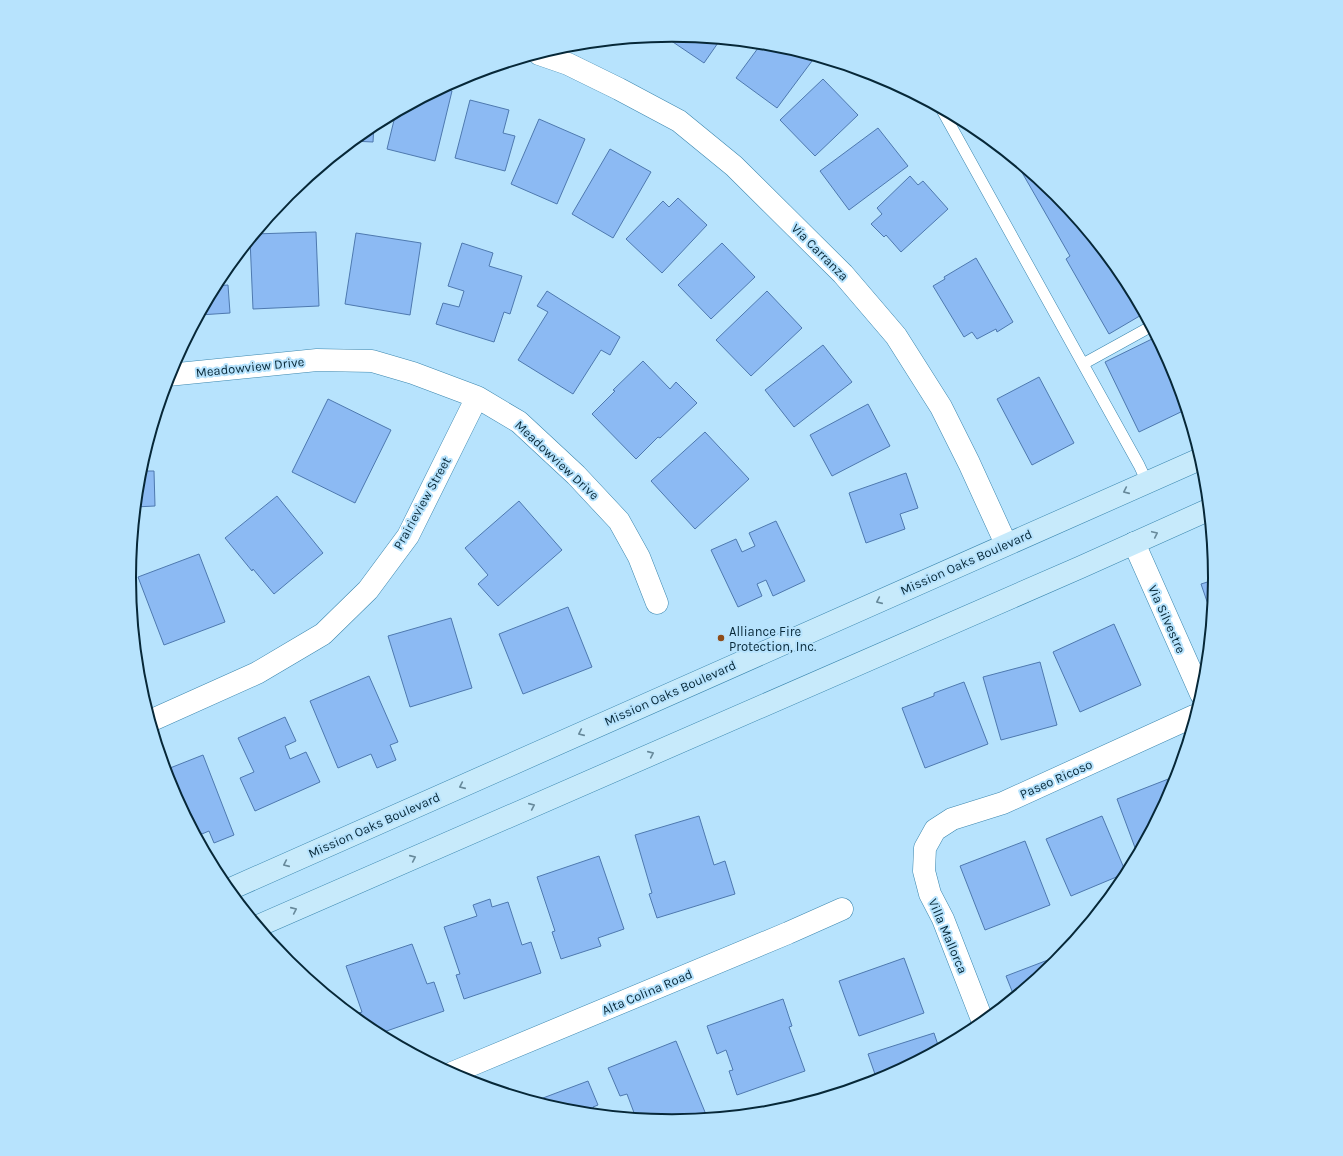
<svg xmlns="http://www.w3.org/2000/svg" width="1343" height="1156" viewBox="0 0 1343 1156" font-family="Karla,sans-serif">
  <style>
    .building { fill: #8cbaf3; stroke: #4e79af }
    .lines { fill: none; stroke-linecap: round; stroke-linejoin: round }
    .lane-casing { stroke: #3a86ae; stroke-width: 12 }
    .street-casing { stroke: #3a86ae; stroke-width: 23 }
    .secondary-casing { stroke: #3a86ae; stroke-width: 23 }
    .lane { stroke: #fff; stroke-width: 11 }
    .street { stroke: #fff; stroke-width: 22 }
    .secondary { stroke: #c7eafb; stroke-width: 22 }
    .oneway { stroke: #67899a }
    .poi-dot { fill: #8e4c19; stroke: #b7e3fd; stroke-width: 1.5 }
    .labels { text-anchor: middle; dominant-baseline: central; stroke-width: 4; stroke-linejoin: round; paint-order: stroke }
    .street-label { font-size: 13px; fill: #072838; stroke: #b7e3fd }
    .poi-label { font-size: 13px; fill: #072838; stroke: #b7e3fd; text-anchor: start }
    .rim { fill: none; stroke: #072838; stroke-width: 2 }
  </style>
  <rect width="100%" height="100%" fill="#b7e3fd"/>
  <path class="building" d="M 672,35 L 720,40 L 704,63 L 664,36 Z
    M 761,44 L 778,45 L 815,57 L 777,108 L 736,78 Z
    M 823,79 L 858,115 L 815,156 L 780,120 Z
    M 441,88 L 452,91 L 435,161 L 387,149 L 396,112 Z
    M 470,100 L 509,110 L 503,133 L 515,136 L 505,171 L 455,158 Z
    M 539,119 L 585,139 L 557,204 L 511,184 Z
    M 374,124 L 373,142 L 352,141 L 370,126 Z
    M 878,128 L 908,166 L 849,210 L 820,171 Z
    M 610,149 L 651,172 L 613,238 L 572,214 Z
    M 1016,162 L 1056,194 L 1123,277 L 1143,314 L 1109,334 L 1066,259 L 1070,256 Z
    M 910,176 L 918,185 L 923,181 L 948,209 L 901,252 L 886,235 L 884,237 L 871,224 L 882,214 L 877,208 Z
    M 678,198 L 707,225 L 662,273 L 626,239 L 663,201 L 669,207 Z
    M 316,232 L 319,306 L 253,309 L 250,239 L 254,234 Z
    M 356,233 L 421,243 L 410,315 L 345,304 Z
    M 462,243 L 493,253 L 489,266 L 522,276 L 510,314 L 504,312 L 494,342 L 436,324 L 443,303 L 459,307 L 464,291 L 448,286 Z
    M 722,243 L 755,277 L 711,319 L 678,285 Z
    M 976,258 L 1013,322 L 997,332 L 996,329 L 977,339 L 972,332 L 964,337 L 933,286 L 945,279 L 944,277 Z
    M 228,285 L 230,313 L 199,315 L 215,286 Z
    M 547,291 L 620,337 L 610,355 L 601,350 L 573,394 L 518,360 L 548,312 L 537,306 Z
    M 767,291 L 802,328 L 751,376 L 716,340 Z
    M 1156,337 L 1173,370 L 1185,410 L 1139,432 L 1105,362 Z
    M 823,345 L 852,382 L 794,427 L 765,390 Z
    M 643,361 L 670,389 L 676,382 L 697,403 L 660,438 L 658,437 L 636,459 L 592,414 L 615,391 L 613,390 Z
    M 1039,377 L 1074,443 L 1032,465 L 997,399 Z
    M 328,399 L 391,430 L 355,503 L 292,472 Z
    M 868,404 L 890,446 L 832,476 L 810,435 Z
    M 705,432 L 749,479 L 695,529 L 651,481 Z
    M 139,471 L 154,471 L 155,506 L 135,507 Z
    M 906,473 L 918,508 L 900,514 L 905,529 L 866,543 L 849,493 Z
    M 277,496 L 323,553 L 274,594 L 253,569 L 252,571 L 225,538 Z
    M 519,501 L 562,550 L 498,606 L 478,584 L 488,575 L 465,548 Z
    M 776,521 L 805,581 L 773,596 L 766,580 L 757,584 L 762,596 L 738,607 L 711,550 L 736,539 L 742,552 L 755,546 L 749,533 Z
    M 199,554 L 225,622 L 164,645 L 138,577 Z
    M 1214,580 L 1211,613 L 1201,584 Z
    M 568,607 L 592,667 L 523,694 L 499,634 Z
    M 451,618 L 472,688 L 410,707 L 388,636 Z
    M 1114,624 L 1141,685 L 1080,712 L 1053,652 Z
    M 1040,662 L 1057,725 L 1001,740 L 983,677 Z
    M 369,676 L 398,742 L 390,745 L 396,760 L 377,768 L 371,754 L 338,768 L 310,701 Z
    M 964,682 L 988,744 L 925,768 L 902,708 L 934,696 L 934,693 Z
    M 285,717 L 296,741 L 285,746 L 290,759 L 306,752 L 320,782 L 255,811 L 240,778 L 254,772 L 238,738 Z
    M 203,755 L 234,835 L 214,843 L 209,831 L 197,836 L 170,786 L 165,770 Z
    M 1176,776 L 1173,786 L 1137,853 L 1117,799 Z
    M 699,816 L 714,865 L 725,861 L 735,894 L 657,918 L 649,894 L 652,893 L 635,835 Z
    M 1102,816 L 1126,873 L 1071,896 L 1046,839 Z
    M 1025,841 L 1050,905 L 985,930 L 960,866 Z
    M 599,856 L 624,929 L 598,938 L 601,946 L 561,959 L 552,932 L 555,931 L 537,877 Z
    M 490,899 L 492,907 L 508,902 L 522,945 L 531,942 L 541,973 L 464,999 L 456,975 L 460,974 L 444,927 L 477,916 L 473,905 Z
    M 412,944 L 427,984 L 434,982 L 444,1011 L 378,1034 L 363,1024 L 359,1013 L 362,1012 L 346,966 Z
    M 1061,955 L 1055,962 L 1014,996 L 1006,976 Z
    M 904,958 L 924,1013 L 859,1036 L 839,981 Z
    M 783,999 L 792,1026 L 789,1027 L 805,1071 L 737,1095 L 729,1071 L 733,1070 L 726,1050 L 717,1054 L 707,1026 Z
    M 934,1033 L 939,1048 L 877,1080 L 868,1054 Z
    M 676,1041 L 707,1117 L 671,1121 L 636,1118 L 627,1094 L 620,1096 L 608,1068 Z
    M 588,1081 L 598,1105 L 593,1107 L 596,1114 L 565,1111 L 535,1101 Z"/>
  <g class="lines">
    <defs>
      <path id="lane" d="M 942,110 L 1139,465 L 1147,482
        M 1083,364 L 1150,327"/>
      <path id="street" d="M 539,54 L 568,64 L 619,89 L 679,121 L 734,166 L 843,274 L 896,336 L 941,407 L 969,463 L 1006,544
        M 168,375 L 317,360 L 372,361 L 413,373 L 477,397 L 519,422 L 576,475 L 619,521 L 639,557 L 657,603
        M 1134,543 L 1201,694
        M 150,721 L 257,673 L 323,634 L 368,590 L 408,536 L 477,397
        M 983,1022 L 943,919 L 930,894 L 924,871 L 925,848 L 935,830 L 952,819 L 1003,803 L 1194,716
        M 452,1073 L 788,933 L 842,909"/>
      <path id="secondary" d="M 228,890 L 1200,459
        M 258,926 L 1081,567 L 1208,510"/>
    </defs>
    <use href="#lane" class="lane-casing"/>
    <use href="#street" class="street-casing"/>
    <use href="#secondary" class="secondary-casing"/>
    <use href="#lane" class="lane"/>
    <use href="#street" class="street"/>
    <use href="#secondary" class="secondary"/>
  </g>
  <defs><path id="oneway-chevron" d="M-2-3.5L2.5 0L-2 3.5" fill="none" stroke-width="1.6" stroke-linecap="round" stroke-linejoin="round"/></defs>
  <g class="oneway">
    <use href="#oneway-chevron" transform="translate(1126 491) rotate(156)"/>
    <use href="#oneway-chevron" transform="translate(1155 534) rotate(-25)"/>
    <use href="#oneway-chevron" transform="translate(879 601) rotate(156)"/>
    <use href="#oneway-chevron" transform="translate(581 733) rotate(156)"/>
    <use href="#oneway-chevron" transform="translate(651 754) rotate(-24)"/>
    <use href="#oneway-chevron" transform="translate(462 786) rotate(156)"/>
    <use href="#oneway-chevron" transform="translate(532 806) rotate(-24)"/>
    <use href="#oneway-chevron" transform="translate(413 858) rotate(-24)"/>
    <use href="#oneway-chevron" transform="translate(286 864) rotate(156)"/>
    <use href="#oneway-chevron" transform="translate(294 910) rotate(-24)"/>
  </g>
  <circle class="poi-dot" cx="721" cy="638" r="4"/>
  <g class="labels">
    <g class="street-label">
      <text transform="translate(820 252) rotate(45)">Via Carranza</text>
      <text transform="translate(250 367) rotate(-6)">Meadowview Drive</text>
      <text transform="translate(557 460) rotate(43)">Meadowview Drive</text>
      <text transform="translate(422 503) rotate(-61)">Prairieview Street</text>
      <text transform="translate(966 562) rotate(-24)">Mission Oaks Boulevard</text>
      <text transform="translate(1167 619) rotate(66)">Via Silvestre</text>
      <text transform="translate(670 693) rotate(-24)">Mission Oaks Boulevard</text>
      <text transform="translate(1056 779) rotate(-24)">Paseo Ricoso</text>
      <text transform="translate(374 825) rotate(-24)">Mission Oaks Boulevard</text>
      <text transform="translate(948 936) rotate(67)">Villa Mallorca</text>
      <text transform="translate(647 992) rotate(-23)">Alta Colina Road</text>
    </g>
    <g class="poi-label">
      <text x="729" y="631">Alliance Fire<tspan x="729" dy="15">Protection, Inc.</tspan></text>
    </g>
  </g>
  <path d="M0 0H1343V1156H0ZM136 578a536 536 0 1 1 1072 0a536 536 0 1 1-1072 0Z" fill="#b7e3fd" fill-rule="evenodd"/>
  <path class="rim" d="M136 578a536 536 0 1 1 1072 0a536 536 0 1 1-1072 0Z"/>
</svg>
